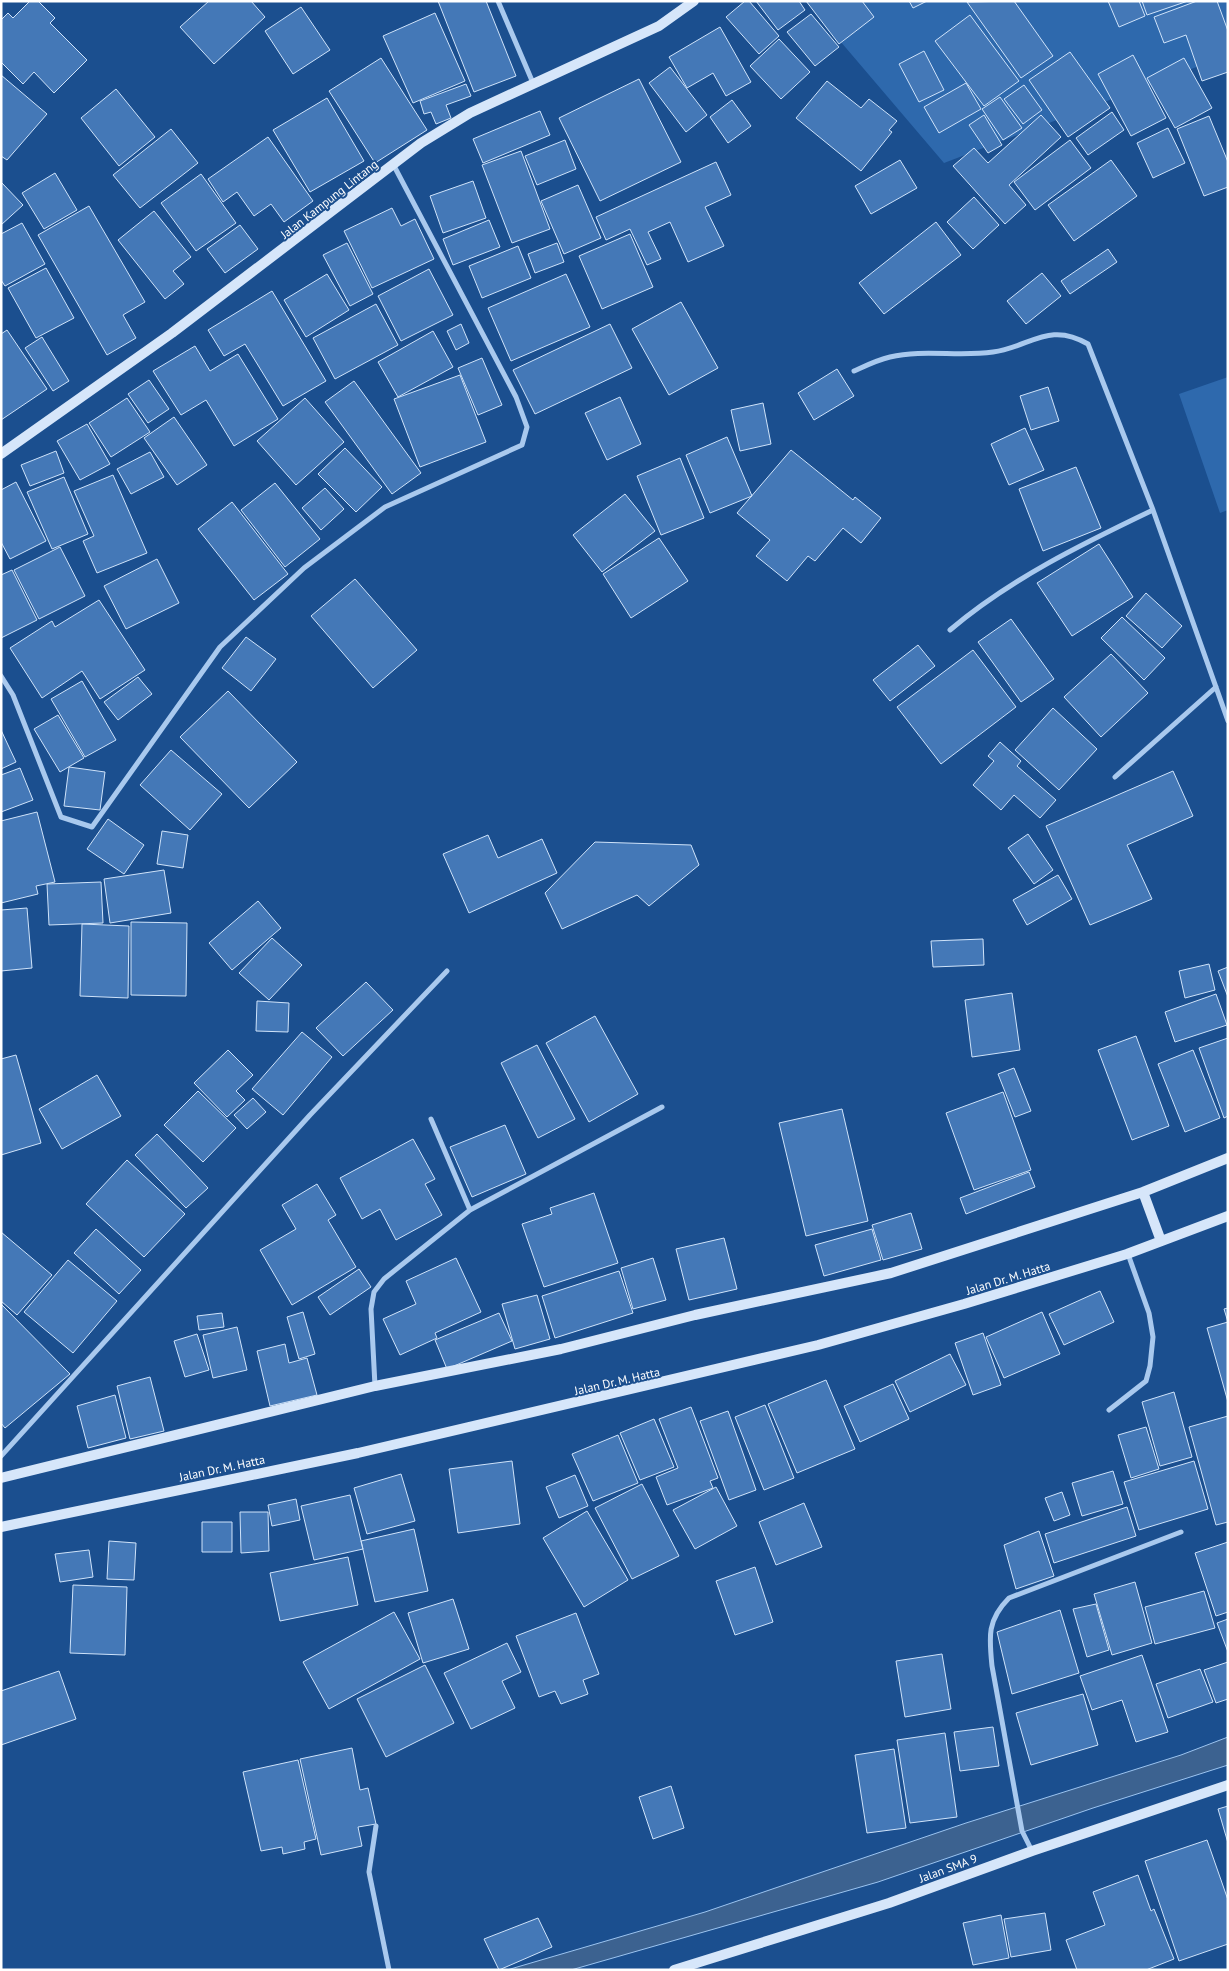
<svg xmlns="http://www.w3.org/2000/svg" width="1229" height="1971" viewBox="0 0 1229 1971" font-family="'PT Sans',sans-serif">
  <style>
    .green { fill: #2e69ad }
    .water { fill: #3c6290; stroke: #9cc4f0 }
    .building { fill: #4478b7; stroke: #cfe3fa }
    .lines { fill: none; stroke-linecap: round; stroke-linejoin: round }
    .street { stroke: #a9c9ee; stroke-width: 5 }
    .secondary { stroke: #d6e6fa; stroke-width: 10 }
    .labels { text-anchor: middle; dominant-baseline: central; stroke-width: 4; stroke-linejoin: round; paint-order: stroke }
    .street-label { font-size: 12px; fill: #fff; stroke: #1b4f8f }
  </style>
  <rect width="100%" height="100%" fill="#1b4f8f"/>
  <path class="green" d="M 806,1 L 1228,1 L 1228,55 L 944,163 Z
    M 1228,377 L 1228,510 L 1220,513 L 1179,394 Z"/>
  <path class="water" d="M 1228,1737 L 1228,1765 L 1093,1808 L 878,1882 L 571,1970 L 507,1970 L 705,1912 L 966,1823 L 1181,1755 Z"/>
  <path class="building" d="M 30,1 L 38,1 L 55,18 L 50,23 L 87,60 L 54,93 L 34,72 L 23,84 L 1,62 L 1,20 L 8,13 L 13,18 Z
    M 209,1 L 251,1 L 265,17 L 214,64 L 180,27 Z
    M 438,1 L 486,1 L 516,76 L 474,92 Z
    M 745,1 L 749,1 L 779,36 L 759,54 L 726,17 Z
    M 756,1 L 799,1 L 805,10 L 778,30 Z
    M 806,1 L 862,1 L 874,17 L 839,44 Z
    M 909,1 L 927,1 L 913,8 Z
    M 1014,1 L 1053,56 L 1021,78 L 967,2 Z
    M 1108,1 L 1139,1 L 1145,16 L 1119,27 Z
    M 1142,1 L 1188,1 L 1147,15 Z
    M 1197,1 L 1217,1 L 1228,31 L 1228,72 L 1202,81 L 1186,35 L 1164,43 L 1154,17 Z
    M 301,7 L 330,50 L 293,74 L 265,31 Z
    M 435,13 L 465,81 L 413,103 L 383,36 Z
    M 811,14 L 839,47 L 815,66 L 787,32 Z
    M 970,15 L 1019,81 L 984,106 L 935,41 Z
    M 720,27 L 751,82 L 726,96 L 713,73 L 687,88 L 669,57 Z
    M 779,39 L 810,72 L 781,99 L 750,66 Z
    M 924,51 L 944,90 L 919,102 L 899,64 Z
    M 1070,52 L 1110,108 L 1068,137 L 1029,80 Z
    M 1133,55 L 1166,118 L 1131,136 L 1098,74 Z
    M 381,58 L 427,130 L 375,163 L 329,91 Z
    M 1184,58 L 1212,108 L 1175,128 L 1147,78 Z
    M 670,67 L 707,115 L 686,132 L 649,83 Z
    M 1,75 L 47,114 L 7,160 L 1,156 Z
    M 639,79 L 681,162 L 600,201 L 559,118 Z
    M 827,81 L 861,108 L 869,99 L 897,121 L 889,130 L 892,132 L 861,171 L 796,118 Z
    M 966,83 L 981,109 L 939,133 L 924,107 Z
    M 466,84 L 471,96 L 446,105 L 451,118 L 436,124 L 431,112 L 424,114 L 420,101 Z
    M 1024,85 L 1042,110 L 1023,124 L 1004,99 Z
    M 116,89 L 155,137 L 119,166 L 81,118 Z
    M 1000,97 L 1022,128 L 1003,140 L 982,109 Z
    M 327,98 L 364,161 L 310,192 L 273,130 Z
    M 732,100 L 751,126 L 728,143 L 710,117 Z
    M 540,111 L 550,135 L 483,163 L 473,139 Z
    M 1112,112 L 1124,130 L 1088,155 L 1076,138 Z
    M 984,115 L 1002,145 L 988,153 L 969,125 Z
    M 1041,115 L 1061,137 L 1009,185 L 1026,205 L 1005,224 L 953,166 L 974,148 L 988,163 Z
    M 1209,116 L 1228,162 L 1228,187 L 1204,196 L 1177,129 Z
    M 1168,128 L 1185,163 L 1153,178 L 1137,143 Z
    M 171,129 L 198,163 L 140,208 L 113,175 Z
    M 268,137 L 313,201 L 284,222 L 271,204 L 254,216 L 237,192 L 223,202 L 208,179 Z
    M 565,140 L 576,169 L 537,185 L 525,156 Z
    M 1070,140 L 1091,168 L 1035,210 L 1014,182 Z
    M 521,151 L 550,229 L 512,243 L 482,165 Z
    M 900,160 L 917,188 L 871,214 L 855,186 Z
    M 1111,160 L 1137,196 L 1074,241 L 1048,205 Z
    M 716,162 L 731,195 L 705,207 L 724,246 L 688,262 L 670,222 L 648,232 L 661,259 L 647,265 L 630,229 L 606,240 L 596,217 Z
    M 55,173 L 77,210 L 44,229 L 22,193 Z
    M 201,174 L 236,223 L 196,251 L 161,203 Z
    M 473,181 L 486,218 L 443,233 L 430,196 Z
    M 1,182 L 23,205 L 1,225 Z
    M 578,185 L 601,238 L 564,254 L 541,201 Z
    M 974,197 L 999,225 L 973,249 L 947,222 Z
    M 89,206 L 145,302 L 123,315 L 136,338 L 107,355 L 38,235 Z
    M 392,208 L 401,226 L 415,219 L 434,259 L 372,288 L 344,231 Z
    M 154,211 L 191,257 L 173,271 L 184,284 L 165,299 L 118,240 Z
    M 489,220 L 500,247 L 453,265 L 443,239 Z
    M 936,222 L 961,255 L 884,314 L 859,283 Z
    M 22,223 L 45,264 L 5,286 L 1,280 L 1,234 Z
    M 240,225 L 258,249 L 225,273 L 207,249 Z
    M 630,234 L 653,287 L 602,309 L 579,256 Z
    M 347,243 L 373,294 L 350,306 L 323,255 Z
    M 557,243 L 564,262 L 535,273 L 528,254 Z
    M 518,246 L 531,278 L 482,298 L 469,266 Z
    M 1108,249 L 1117,262 L 1070,294 L 1061,281 Z
    M 46,268 L 74,318 L 36,338 L 8,288 Z
    M 429,269 L 453,315 L 401,341 L 378,296 Z
    M 1042,273 L 1061,296 L 1026,324 L 1007,301 Z
    M 327,274 L 349,310 L 306,337 L 284,300 Z
    M 566,274 L 590,327 L 511,361 L 488,308 Z
    M 272,291 L 326,381 L 283,406 L 245,344 L 224,356 L 208,330 Z
    M 681,302 L 718,368 L 669,395 L 632,329 Z
    M 376,304 L 398,345 L 335,379 L 313,338 Z
    M 461,324 L 469,343 L 456,350 L 447,331 Z
    M 610,324 L 632,368 L 535,414 L 513,370 Z
    M 7,330 L 47,389 L 1,420 L 1,334 Z
    M 433,331 L 453,367 L 398,397 L 378,362 Z
    M 42,337 L 69,381 L 53,391 L 25,348 Z
    M 195,346 L 210,371 L 238,354 L 278,419 L 234,446 L 206,400 L 181,415 L 153,371 Z
    M 482,358 L 502,405 L 478,415 L 458,368 Z
    M 837,369 L 854,396 L 814,420 L 798,393 Z
    M 460,375 L 486,442 L 420,467 L 394,399 Z
    M 149,380 L 169,409 L 148,423 L 128,394 Z
    M 354,381 L 421,473 L 392,494 L 325,402 Z
    M 1048,387 L 1059,421 L 1031,430 L 1020,396 Z
    M 620,397 L 641,444 L 607,460 L 585,413 Z
    M 127,398 L 150,432 L 111,457 L 89,423 Z
    M 305,398 L 344,442 L 296,485 L 257,441 Z
    M 763,403 L 771,444 L 740,451 L 731,410 Z
    M 174,417 L 207,465 L 177,485 L 144,438 Z
    M 87,424 L 110,464 L 80,480 L 57,441 Z
    M 1025,428 L 1044,470 L 1009,485 L 991,444 Z
    M 727,437 L 752,496 L 710,513 L 686,455 Z
    M 345,448 L 382,487 L 356,512 L 318,474 Z
    M 791,450 L 853,500 L 855,497 L 881,518 L 861,543 L 843,528 L 815,561 L 808,556 L 787,581 L 756,556 L 770,540 L 737,513 Z
    M 56,451 L 64,473 L 30,486 L 21,465 Z
    M 150,452 L 164,477 L 131,494 L 117,469 Z
    M 680,458 L 704,518 L 661,535 L 637,476 Z
    M 1076,467 L 1101,528 L 1043,551 L 1019,489 Z
    M 113,475 L 147,553 L 97,573 L 83,541 L 94,536 L 74,491 Z
    M 64,477 L 88,534 L 52,549 L 27,492 Z
    M 16,482 L 46,541 L 10,559 L 1,542 L 1,490 Z
    M 275,483 L 320,539 L 285,567 L 241,510 Z
    M 325,488 L 344,509 L 321,530 L 302,508 Z
    M 625,494 L 655,531 L 602,572 L 573,535 Z
    M 232,502 L 288,574 L 254,600 L 198,529 Z
    M 659,538 L 688,581 L 631,618 L 603,574 Z
    M 1099,544 L 1133,597 L 1072,636 L 1037,583 Z
    M 60,547 L 85,596 L 39,619 L 14,570 Z
    M 157,559 L 179,603 L 126,629 L 104,586 Z
    M 12,570 L 37,620 L 1,638 L 1,575 Z
    M 355,579 L 417,650 L 373,688 L 311,616 Z
    M 1146,593 L 1182,626 L 1162,648 L 1126,616 Z
    M 99,600 L 145,670 L 100,699 L 82,671 L 42,698 L 10,648 L 52,621 L 55,627 Z
    M 1122,617 L 1165,658 L 1144,680 L 1101,638 Z
    M 1011,619 L 1054,679 L 1021,702 L 978,642 Z
    M 246,637 L 276,659 L 251,691 L 222,668 Z
    M 918,645 L 935,666 L 890,701 L 873,680 Z
    M 973,650 L 1016,707 L 941,764 L 897,707 Z
    M 1111,654 L 1148,693 L 1101,737 L 1064,697 Z
    M 138,677 L 152,694 L 118,720 L 104,702 Z
    M 82,681 L 116,740 L 85,757 L 51,699 Z
    M 228,691 L 297,762 L 249,808 L 180,737 Z
    M 1053,708 L 1097,749 L 1059,790 L 1015,750 Z
    M 58,715 L 84,758 L 60,772 L 34,729 Z
    M 1,730 L 16,762 L 1,769 Z
    M 1000,742 L 1021,761 L 1017,766 L 1056,800 L 1040,818 L 1014,795 L 1001,810 L 973,785 L 994,761 L 988,756 Z
    M 171,750 L 222,794 L 190,830 L 140,785 Z
    M 69,767 L 105,772 L 100,810 L 64,806 Z
    M 20,768 L 33,800 L 1,812 L 1,775 Z
    M 1173,771 L 1193,816 L 1127,845 L 1152,899 L 1090,925 L 1046,826 Z
    M 37,812 L 55,882 L 36,886 L 38,894 L 1,903 L 1,821 Z
    M 108,819 L 144,845 L 124,874 L 87,849 Z
    M 162,831 L 188,835 L 183,868 L 157,864 Z
    M 1028,834 L 1053,870 L 1034,884 L 1008,848 Z
    M 488,835 L 498,858 L 542,839 L 557,873 L 469,913 L 443,854 Z
    M 595,842 L 691,845 L 699,865 L 649,906 L 637,895 L 562,929 L 545,893 Z
    M 164,870 L 171,913 L 110,923 L 104,879 Z
    M 1058,875 L 1072,899 L 1027,925 L 1013,900 Z
    M 101,882 L 103,923 L 49,925 L 47,884 Z
    M 258,901 L 281,928 L 232,970 L 209,943 Z
    M 27,908 L 32,968 L 1,971 L 1,910 Z
    M 131,922 L 187,923 L 186,996 L 131,995 Z
    M 82,924 L 129,926 L 128,998 L 80,996 Z
    M 272,938 L 302,965 L 269,1000 L 239,973 Z
    M 983,939 L 984,965 L 933,967 L 931,941 Z
    M 1209,964 L 1215,990 L 1185,998 L 1179,971 Z
    M 1228,967 L 1228,997 L 1218,971 Z
    M 366,982 L 393,1010 L 343,1056 L 316,1028 Z
    M 1012,993 L 1020,1050 L 972,1057 L 965,1000 Z
    M 1216,994 L 1227,1025 L 1175,1042 L 1165,1012 Z
    M 257,1001 L 289,1003 L 288,1032 L 256,1031 Z
    M 595,1016 L 638,1094 L 589,1122 L 546,1043 Z
    M 302,1032 L 332,1057 L 283,1115 L 252,1089 Z
    M 1136,1036 L 1169,1126 L 1132,1140 L 1098,1050 Z
    M 1228,1038 L 1228,1116 L 1224,1118 L 1199,1048 Z
    M 537,1045 L 575,1119 L 538,1138 L 501,1063 Z
    M 228,1050 L 253,1075 L 236,1091 L 245,1100 L 227,1117 L 194,1083 Z
    M 1193,1050 L 1220,1118 L 1185,1132 L 1158,1064 Z
    M 16,1055 L 41,1143 L 1,1155 L 1,1059 Z
    M 1014,1068 L 1031,1111 L 1015,1117 L 998,1074 Z
    M 97,1075 L 121,1116 L 62,1149 L 39,1109 Z
    M 198,1091 L 236,1128 L 203,1162 L 164,1125 Z
    M 1003,1092 L 1031,1170 L 974,1190 L 946,1113 Z
    M 253,1098 L 266,1112 L 247,1129 L 234,1115 Z
    M 842,1109 L 868,1221 L 806,1236 L 779,1123 Z
    M 505,1125 L 526,1174 L 472,1197 L 450,1147 Z
    M 157,1134 L 208,1188 L 186,1208 L 135,1155 Z
    M 413,1139 L 435,1179 L 425,1184 L 442,1215 L 396,1240 L 380,1209 L 362,1219 L 340,1178 Z
    M 127,1160 L 185,1214 L 144,1257 L 86,1204 Z
    M 1029,1172 L 1035,1187 L 966,1214 L 960,1198 Z
    M 317,1184 L 336,1215 L 328,1220 L 356,1267 L 292,1305 L 260,1250 L 296,1229 L 282,1205 Z
    M 594,1193 L 618,1263 L 544,1287 L 522,1224 L 552,1214 L 550,1208 Z
    M 911,1213 L 922,1249 L 883,1260 L 872,1225 Z
    M 96,1229 L 141,1270 L 119,1294 L 74,1253 Z
    M 872,1229 L 881,1260 L 824,1276 L 815,1245 Z
    M 1,1232 L 52,1275 L 17,1315 L 1,1301 Z
    M 724,1238 L 737,1289 L 689,1300 L 676,1249 Z
    M 456,1258 L 481,1312 L 435,1333 L 437,1338 L 400,1355 L 383,1319 L 416,1304 L 406,1281 Z
    M 653,1258 L 666,1300 L 633,1309 L 621,1268 Z
    M 68,1260 L 117,1301 L 73,1353 L 24,1312 Z
    M 359,1269 L 371,1287 L 330,1315 L 318,1297 Z
    M 619,1271 L 633,1313 L 555,1338 L 542,1296 Z
    M 1100,1291 L 1114,1322 L 1064,1345 L 1049,1314 Z
    M 537,1295 L 550,1339 L 515,1349 L 502,1304 Z
    M 1,1304 L 70,1374 L 5,1428 L 1,1423 Z
    M 1228,1308 L 1228,1402 L 1207,1328 L 1228,1322 L 1224,1309 Z
    M 303,1312 L 315,1354 L 299,1359 L 287,1317 Z
    M 1042,1312 L 1060,1354 L 1004,1378 L 986,1337 Z
    M 222,1313 L 224,1327 L 199,1330 L 197,1316 Z
    M 499,1313 L 512,1341 L 447,1369 L 435,1340 Z
    M 237,1327 L 247,1370 L 213,1378 L 203,1335 Z
    M 983,1333 L 1001,1385 L 973,1395 L 955,1343 Z
    M 197,1334 L 209,1370 L 185,1377 L 174,1341 Z
    M 285,1344 L 289,1363 L 307,1358 L 317,1395 L 270,1406 L 257,1351 Z
    M 950,1354 L 966,1385 L 910,1412 L 895,1381 Z
    M 150,1377 L 164,1431 L 130,1439 L 117,1386 Z
    M 826,1380 L 855,1449 L 797,1473 L 768,1404 Z
    M 893,1384 L 909,1419 L 860,1442 L 844,1406 Z
    M 1174,1392 L 1192,1457 L 1160,1466 L 1142,1402 Z
    M 115,1395 L 126,1438 L 88,1448 L 77,1406 Z
    M 765,1405 L 794,1478 L 764,1490 L 735,1417 Z
    M 691,1407 L 718,1478 L 710,1481 L 713,1488 L 667,1505 L 656,1477 L 678,1468 L 659,1419 Z
    M 728,1411 L 756,1490 L 729,1500 L 700,1421 Z
    M 1228,1416 L 1228,1522 L 1216,1525 L 1189,1427 Z
    M 654,1419 L 674,1467 L 640,1480 L 620,1433 Z
    M 1146,1427 L 1159,1469 L 1131,1478 L 1118,1435 Z
    M 618,1435 L 638,1483 L 593,1501 L 572,1454 Z
    M 512,1461 L 520,1524 L 458,1533 L 449,1469 Z
    M 1194,1461 L 1208,1509 L 1139,1530 L 1124,1482 Z
    M 1113,1471 L 1123,1504 L 1082,1516 L 1072,1483 Z
    M 401,1474 L 415,1521 L 367,1534 L 354,1488 Z
    M 575,1475 L 588,1506 L 559,1518 L 546,1487 Z
    M 642,1484 L 679,1556 L 632,1579 L 595,1508 Z
    M 716,1487 L 737,1526 L 695,1549 L 673,1510 Z
    M 1062,1492 L 1070,1515 L 1054,1521 L 1045,1498 Z
    M 350,1495 L 363,1549 L 314,1560 L 301,1506 Z
    M 296,1499 L 300,1520 L 272,1526 L 268,1505 Z
    M 804,1503 L 822,1547 L 776,1565 L 759,1522 Z
    M 1127,1507 L 1136,1536 L 1054,1563 L 1045,1534 Z
    M 587,1511 L 628,1580 L 584,1607 L 543,1538 Z
    M 240,1512 L 268,1512 L 269,1551 L 241,1553 Z
    M 202,1522 L 232,1522 L 232,1552 L 202,1552 Z
    M 414,1529 L 428,1591 L 375,1602 L 361,1541 Z
    M 1039,1531 L 1054,1576 L 1016,1589 L 1004,1545 Z
    M 109,1541 L 136,1543 L 134,1580 L 107,1579 Z
    M 1228,1542 L 1228,1612 L 1216,1616 L 1195,1553 Z
    M 89,1550 L 93,1577 L 60,1582 L 55,1554 Z
    M 348,1557 L 358,1605 L 280,1621 L 270,1573 Z
    M 755,1567 L 773,1622 L 735,1635 L 716,1581 Z
    M 1135,1582 L 1152,1643 L 1112,1655 L 1094,1594 Z
    M 73,1585 L 127,1587 L 125,1655 L 70,1653 Z
    M 1204,1591 L 1215,1628 L 1155,1644 L 1145,1607 Z
    M 453,1599 L 469,1649 L 423,1663 L 408,1613 Z
    M 1096,1604 L 1109,1650 L 1087,1657 L 1073,1609 Z
    M 1060,1610 L 1079,1673 L 1012,1694 L 997,1632 Z
    M 394,1612 L 420,1659 L 329,1709 L 303,1662 Z
    M 576,1613 L 599,1674 L 583,1680 L 588,1694 L 561,1704 L 555,1691 L 539,1697 L 516,1636 Z
    M 1228,1619 L 1228,1652 L 1217,1623 Z
    M 507,1643 L 521,1672 L 502,1681 L 515,1708 L 471,1729 L 444,1673 Z
    M 942,1654 L 951,1709 L 905,1717 L 896,1661 Z
    M 1142,1655 L 1168,1732 L 1136,1742 L 1122,1700 L 1092,1710 L 1080,1676 Z
    M 1228,1662 L 1228,1699 L 1216,1703 L 1204,1670 Z
    M 425,1665 L 454,1723 L 386,1757 L 357,1699 Z
    M 1200,1669 L 1213,1702 L 1168,1718 L 1156,1684 Z
    M 59,1671 L 76,1719 L 1,1745 L 1,1691 Z
    M 1083,1694 L 1098,1745 L 1031,1765 L 1016,1713 Z
    M 993,1727 L 999,1766 L 960,1771 L 954,1732 Z
    M 945,1733 L 957,1817 L 910,1823 L 897,1740 Z
    M 352,1748 L 360,1790 L 368,1788 L 376,1824 L 358,1827 L 362,1846 L 321,1855 L 300,1759 Z
    M 894,1749 L 906,1828 L 867,1833 L 855,1755 Z
    M 298,1760 L 316,1839 L 304,1842 L 305,1849 L 283,1854 L 282,1847 L 261,1851 L 243,1772 Z
    M 671,1786 L 684,1828 L 653,1839 L 639,1797 Z
    M 1228,1806 L 1228,1843 L 1218,1809 Z
    M 1207,1840 L 1228,1900 L 1228,1944 L 1179,1961 L 1145,1861 Z
    M 1138,1875 L 1151,1911 L 1154,1909 L 1174,1959 L 1146,1970 L 1077,1970 L 1066,1940 L 1105,1925 L 1093,1892 Z
    M 1045,1913 L 1051,1950 L 1011,1957 L 1004,1919 Z
    M 1001,1915 L 1009,1958 L 973,1965 L 963,1923 Z
    M 538,1918 L 552,1947 L 499,1970 L 484,1939 Z"/>
  <g class="lines">
    <path class="street" d="M 498,1 L 533,83
      M 854,371 C 865,366 877,360 890,357 C 923,349 959,357 993,352 C 1030,347 1049,321 1088,344 L 1153,510 L 1228,721
      M 950,630 C 1010,579 1082,544 1153,510
      M 1,676 L 13,695 L 61,817 L 92,827 L 220,647 L 304,568 L 385,507 L 522,445 L 527,427 L 516,397 L 393,164
      M 1115,777 L 1216,687
      M 431,1119 L 470,1210
      M 375,1386 L 371,1309 L 374,1292 L 384,1279 L 470,1210 L 662,1107
      M 1109,1410 L 1146,1381 L 1150,1366 L 1153,1337 L 1149,1313 L 1128,1254
      M 1,1456 L 310,1115 L 447,971
      M 376,1826 L 369,1872 L 389,1970
      M 1032,1851 L 1022,1831 L 992,1666 C 989,1637 987,1620 1009,1598 L 1181,1532"/>
    <path class="secondary" d="M 1,454 L 172,333 L 421,143 L 470,113 L 659,26 L 694,1
      M 1143,1192 L 1161,1241
      M 1,1478 L 375,1386 L 561,1349 L 695,1315 L 891,1273 L 1143,1192 L 1228,1158
      M 1,1527 L 358,1453 L 818,1345 L 964,1304 L 1127,1254 L 1228,1216
      M 674,1970 L 889,1903 L 1032,1851 L 1228,1785"/>
  </g>
  <g class="labels">
    <g class="street-label">
      <text transform="translate(329 199) rotate(-38)">Jalan Kampung Lintang</text>
      <text transform="translate(1008 1278) rotate(-17)">Jalan Dr. M. Hatta</text>
      <text transform="translate(617 1381) rotate(-13)">Jalan Dr. M. Hatta</text>
      <text transform="translate(222 1468) rotate(-12)">Jalan Dr. M. Hatta</text>
      <text transform="translate(948 1868) rotate(-20)">Jalan SMA 9</text>
    </g>
  </g>
  <rect width="1229" height="1971" fill="none" stroke="#ffffff" stroke-width="5"/>
</svg>
